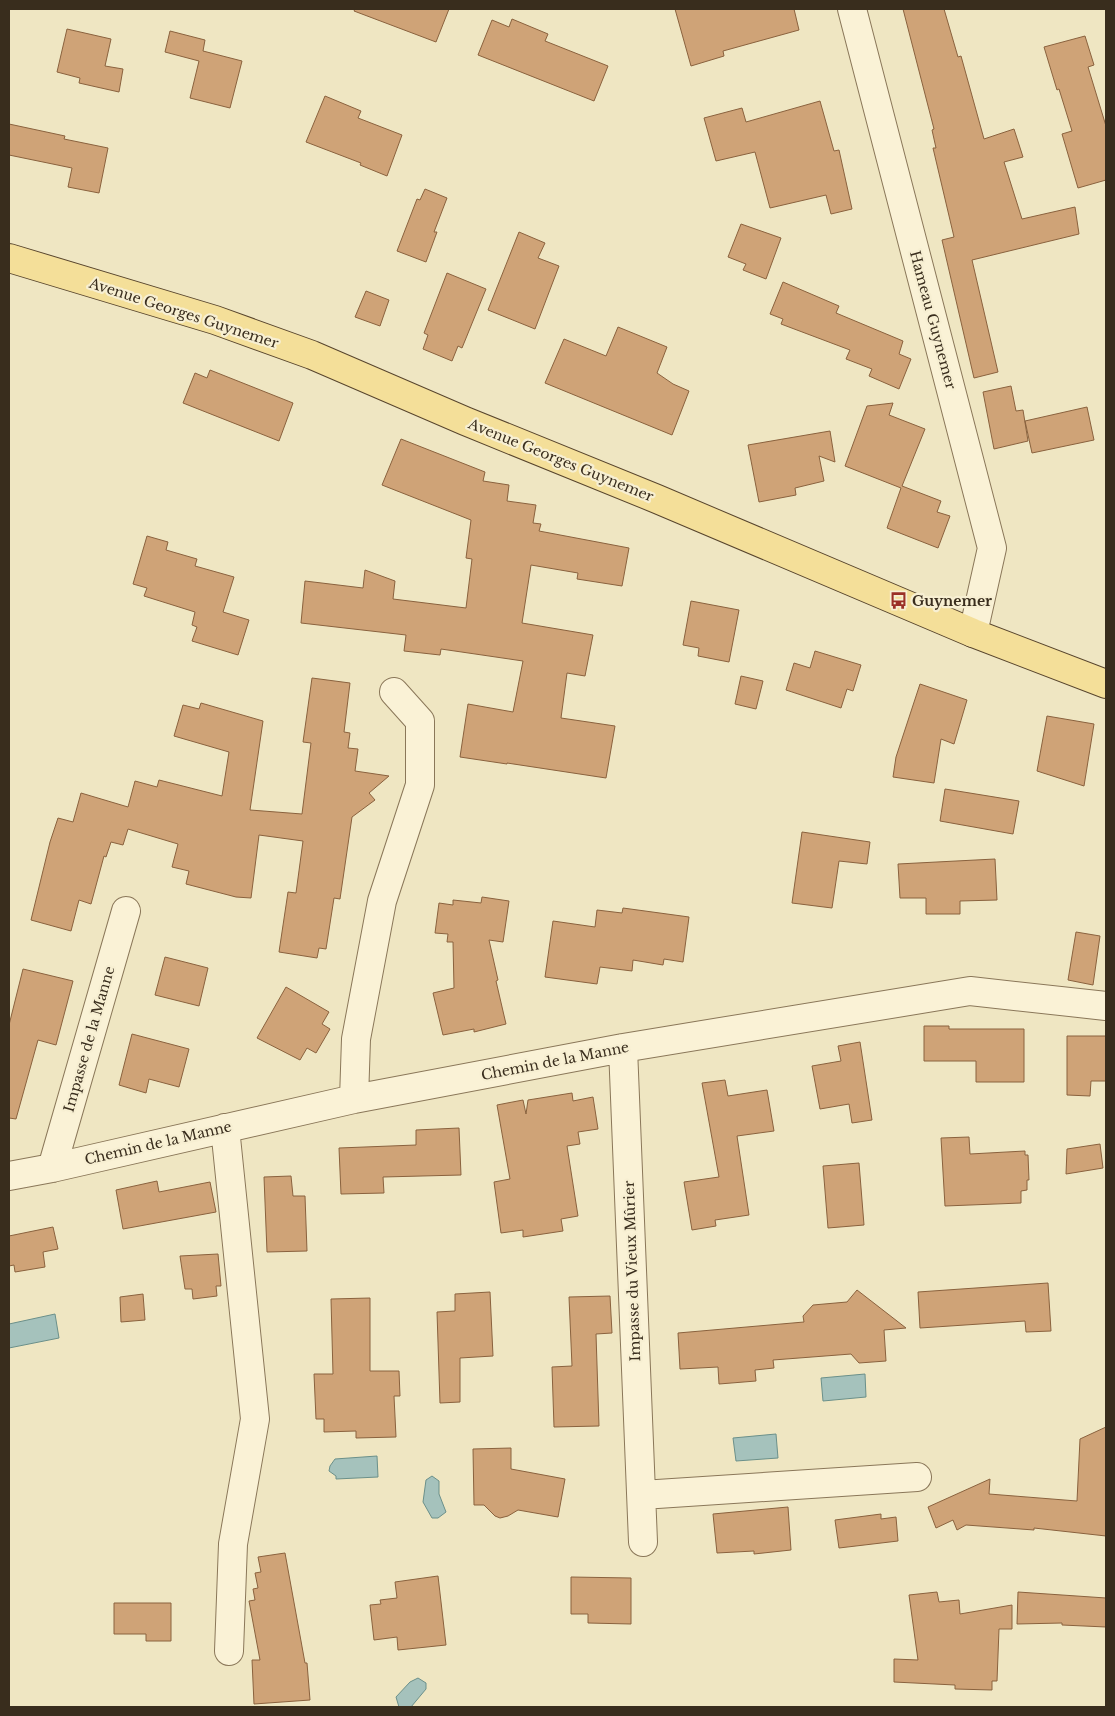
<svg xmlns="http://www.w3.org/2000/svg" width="1115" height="1716" viewBox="0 0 1115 1716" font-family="'Libre Baskerville',serif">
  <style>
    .water { fill: #a5c2bc; stroke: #6b908a }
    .building { fill: #cfa377; stroke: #8a623e }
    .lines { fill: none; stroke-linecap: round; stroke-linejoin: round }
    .minor-casing { stroke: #8a7759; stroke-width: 30 }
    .major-casing { stroke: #58452d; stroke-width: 30 }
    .minor { stroke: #faf2d6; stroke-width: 28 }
    .major { stroke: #f4df99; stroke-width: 28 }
    .labels { text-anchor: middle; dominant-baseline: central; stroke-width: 4.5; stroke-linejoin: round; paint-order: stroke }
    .street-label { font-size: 14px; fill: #392d1d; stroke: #f7efd2 }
    .poi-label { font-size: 14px; font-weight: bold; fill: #392d1d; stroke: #f7efd2; text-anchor: start }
  </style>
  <rect width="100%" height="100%" fill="#efe6c2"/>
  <path class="water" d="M 55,1314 L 59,1338 L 9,1348 L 9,1324 Z
    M 865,1374 L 866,1397 L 823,1401 L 821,1378 Z
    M 776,1434 L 778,1458 L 736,1461 L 733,1438 Z
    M 377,1456 L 378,1477 L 336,1479 L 336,1476 L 329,1471 L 330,1466 L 335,1459 Z
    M 432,1476 L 439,1481 L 439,1494 L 446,1512 L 438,1518 L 432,1518 L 423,1502 L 426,1480 Z
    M 418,1678 L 426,1683 L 426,1689 L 411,1707 L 399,1707 L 396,1697 L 410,1682 Z"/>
  <path class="building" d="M 355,9 L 449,9 L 436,42 L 354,11 Z
    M 675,9 L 794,9 L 799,30 L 723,51 L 724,56 L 691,66 Z
    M 903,9 L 944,9 L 958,57 L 961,56 L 984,139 L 1014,129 L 1023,157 L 1004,162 L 1022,219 L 1075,207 L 1079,234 L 972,260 L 998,372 L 974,378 L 942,240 L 954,237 L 933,148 L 936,148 L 932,130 L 934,129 Z
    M 512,19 L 548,34 L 545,41 L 608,66 L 594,101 L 478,55 L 492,20 L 509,27 Z
    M 67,29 L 111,39 L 105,66 L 123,69 L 119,92 L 79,83 L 80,78 L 57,72 Z
    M 170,31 L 205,40 L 203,51 L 242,61 L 230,108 L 190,98 L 199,61 L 165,52 Z
    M 1085,36 L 1094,65 L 1088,67 L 1106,126 L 1106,180 L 1078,188 L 1062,134 L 1072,131 L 1059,89 L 1057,90 L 1044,47 Z
    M 325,96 L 361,111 L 358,118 L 402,135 L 387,176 L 360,165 L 361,163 L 306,142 Z
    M 820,101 L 834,151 L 839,150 L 852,209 L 831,214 L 826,195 L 770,208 L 755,152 L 716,161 L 704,118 L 742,108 L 746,122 Z
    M 9,124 L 65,136 L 64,139 L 108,148 L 99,193 L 68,187 L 72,168 L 9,155 Z
    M 425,189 L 447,198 L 434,232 L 437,232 L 426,262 L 397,251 L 417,199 L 420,200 Z
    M 741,224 L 781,238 L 766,279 L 743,270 L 746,264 L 728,257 Z
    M 519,232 L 545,243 L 538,258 L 559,266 L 535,329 L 488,310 Z
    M 447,273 L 486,289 L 462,348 L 458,346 L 452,361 L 423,349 L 428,335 L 424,333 Z
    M 783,282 L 839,306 L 836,313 L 903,341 L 899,354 L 911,359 L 899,389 L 869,376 L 872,369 L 846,359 L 850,350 L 781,324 L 783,319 L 770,314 Z
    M 366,291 L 389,300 L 380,326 L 355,317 Z
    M 618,327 L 667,347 L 657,373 L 673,384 L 689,391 L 672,435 L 545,383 L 564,339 L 606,356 Z
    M 210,370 L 293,403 L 279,441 L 183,403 L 195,373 L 207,378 Z
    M 1011,386 L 1016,411 L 1023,410 L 1028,441 L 994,449 L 983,392 Z
    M 893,403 L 889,415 L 925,429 L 902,486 L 941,501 L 937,512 L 950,516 L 938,548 L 887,528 L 901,488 L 845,466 L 867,406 Z
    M 1087,407 L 1094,440 L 1032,453 L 1025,421 Z
    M 830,431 L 835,462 L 819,456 L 824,481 L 795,488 L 796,495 L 759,502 L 748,445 Z
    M 401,439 L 485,472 L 483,481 L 509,485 L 507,501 L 536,505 L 533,523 L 541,524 L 539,531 L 629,548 L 622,586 L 577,579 L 578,573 L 531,565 L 522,623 L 593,635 L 585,676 L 567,673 L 561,718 L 615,726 L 606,778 L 507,763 L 507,764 L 460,757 L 468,704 L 513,712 L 523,661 L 441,649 L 440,655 L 404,651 L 406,635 L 301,623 L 305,581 L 363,588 L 365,570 L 395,581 L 393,599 L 466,608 L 472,559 L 466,558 L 471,520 L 382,485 Z
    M 147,536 L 168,542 L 166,550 L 197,559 L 195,566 L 234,577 L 223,612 L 249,620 L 238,655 L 192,641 L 197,627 L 192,625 L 195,612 L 144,596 L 147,588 L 133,584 Z
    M 691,601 L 739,610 L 729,662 L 698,656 L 699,648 L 683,645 Z
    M 815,651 L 861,665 L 853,691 L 847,689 L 841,708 L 786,690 L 794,663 L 810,668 Z
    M 741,676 L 763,681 L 756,709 L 735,704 Z
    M 312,678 L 350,683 L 344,732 L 350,733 L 348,748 L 358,749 L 355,771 L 389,776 L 369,793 L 375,800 L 352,817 L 340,899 L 334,898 L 326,949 L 319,948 L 317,958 L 279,952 L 288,892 L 296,893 L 303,841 L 259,835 L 251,898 L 236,897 L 186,884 L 189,871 L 172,867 L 178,844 L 128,829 L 123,845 L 111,842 L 106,857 L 104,856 L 91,904 L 79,900 L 71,931 L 31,920 L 50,842 L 58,818 L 73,822 L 81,793 L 128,807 L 135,781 L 157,787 L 159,780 L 222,796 L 229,752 L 174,736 L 183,705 L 199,709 L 201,703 L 263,721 L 250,810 L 302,814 L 311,743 L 303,742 Z
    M 920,684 L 967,700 L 954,744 L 941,739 L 934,783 L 893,777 L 896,757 Z
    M 1047,716 L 1094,724 L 1084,786 L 1037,771 Z
    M 945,789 L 1019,801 L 1013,834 L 940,821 Z
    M 802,832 L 870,842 L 867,864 L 839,861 L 832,908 L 792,903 Z
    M 995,859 L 997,900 L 960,901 L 960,914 L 926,914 L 926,898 L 900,898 L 898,864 Z
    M 482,897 L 509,901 L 503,942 L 489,940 L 498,980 L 496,981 L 506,1024 L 474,1032 L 474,1029 L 443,1035 L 433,993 L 454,988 L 453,942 L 447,942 L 448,934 L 435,933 L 439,903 L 453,905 L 453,900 L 481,903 Z
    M 623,908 L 689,917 L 683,962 L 664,959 L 663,965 L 633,960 L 632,971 L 600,967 L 597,984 L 545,977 L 553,921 L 595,927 L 597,910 L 622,913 Z
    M 1076,932 L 1100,936 L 1093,985 L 1068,980 Z
    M 165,957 L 208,968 L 199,1006 L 155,995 Z
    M 23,969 L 73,981 L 56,1045 L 38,1040 L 16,1119 L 9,1118 L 9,1025 Z
    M 286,987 L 329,1012 L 322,1024 L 330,1029 L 316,1053 L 307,1048 L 300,1060 L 257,1038 Z
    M 924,1026 L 949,1026 L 949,1029 L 1024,1029 L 1024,1082 L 976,1082 L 976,1061 L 924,1061 Z
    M 132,1034 L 189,1049 L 179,1087 L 149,1079 L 146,1093 L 119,1085 Z
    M 1067,1036 L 1106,1036 L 1106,1081 L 1091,1081 L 1090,1096 L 1067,1095 Z
    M 860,1042 L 872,1120 L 852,1123 L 849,1104 L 820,1109 L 812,1066 L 841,1061 L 838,1046 Z
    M 725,1080 L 728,1096 L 767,1090 L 774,1131 L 737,1136 L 749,1215 L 715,1220 L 716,1226 L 692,1230 L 684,1182 L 719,1177 L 702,1083 Z
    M 572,1093 L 573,1101 L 593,1097 L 598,1129 L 578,1132 L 580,1144 L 567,1146 L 578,1216 L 561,1219 L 563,1231 L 523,1237 L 523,1230 L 501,1233 L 494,1182 L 510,1179 L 497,1105 L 523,1100 L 526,1114 L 528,1100 Z
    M 459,1128 L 461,1175 L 383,1177 L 384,1193 L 341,1194 L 339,1148 L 416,1145 L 416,1130 Z
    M 969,1137 L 970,1154 L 1025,1151 L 1025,1155 L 1028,1155 L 1029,1180 L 1027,1180 L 1027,1190 L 1021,1191 L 1021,1203 L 945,1206 L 941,1138 Z
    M 1100,1144 L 1103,1168 L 1066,1174 L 1067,1149 Z
    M 859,1163 L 864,1225 L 828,1228 L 823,1166 Z
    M 291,1176 L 293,1196 L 305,1196 L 307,1251 L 267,1252 L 264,1177 Z
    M 157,1181 L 159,1192 L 210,1182 L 216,1212 L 123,1229 L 116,1190 Z
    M 53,1227 L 58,1249 L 43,1252 L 45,1267 L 15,1272 L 14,1265 L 9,1266 L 9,1236 Z
    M 218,1254 L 221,1286 L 216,1286 L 217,1296 L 193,1299 L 192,1289 L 185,1289 L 180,1256 Z
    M 1048,1283 L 1051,1331 L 1026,1332 L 1025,1321 L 920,1328 L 918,1292 Z
    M 857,1290 L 906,1328 L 884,1330 L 886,1361 L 859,1363 L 851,1354 L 773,1360 L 774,1368 L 755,1370 L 756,1381 L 719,1384 L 718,1367 L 680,1369 L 678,1333 L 804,1322 L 803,1316 L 813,1305 L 847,1302 Z
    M 490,1292 L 493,1356 L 460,1358 L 460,1402 L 440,1403 L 437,1312 L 455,1311 L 455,1294 Z
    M 143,1294 L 145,1320 L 121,1322 L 120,1297 Z
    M 610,1296 L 612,1333 L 596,1334 L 599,1426 L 554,1427 L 552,1367 L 572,1366 L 569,1297 Z
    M 370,1298 L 370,1371 L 399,1371 L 400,1396 L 394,1396 L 396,1437 L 356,1438 L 356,1431 L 324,1432 L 324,1419 L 316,1419 L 314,1374 L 333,1374 L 331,1299 Z
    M 1106,1427 L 1106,1536 L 1034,1528 L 1034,1530 L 966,1525 L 957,1530 L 953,1520 L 936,1528 L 928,1507 L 990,1479 L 989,1494 L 1077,1501 L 1080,1439 Z
    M 511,1448 L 511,1469 L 565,1479 L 558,1517 L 518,1510 L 508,1516 L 500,1518 L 495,1516 L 484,1505 L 474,1505 L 473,1449 Z
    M 788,1507 L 791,1550 L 754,1554 L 754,1551 L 717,1553 L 713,1514 Z
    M 881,1514 L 881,1519 L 896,1517 L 898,1541 L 839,1548 L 835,1520 Z
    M 285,1553 L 305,1663 L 307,1663 L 310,1700 L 254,1704 L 252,1660 L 260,1660 L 249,1601 L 255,1600 L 253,1589 L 258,1588 L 255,1573 L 261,1572 L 258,1557 Z
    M 438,1576 L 446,1645 L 398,1650 L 397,1637 L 374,1640 L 370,1605 L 381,1604 L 380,1600 L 397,1598 L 395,1582 Z
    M 571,1577 L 631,1578 L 631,1624 L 588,1623 L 588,1614 L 571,1614 Z
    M 937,1592 L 939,1602 L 959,1600 L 960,1614 L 1012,1605 L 1012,1629 L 999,1629 L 997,1681 L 992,1681 L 992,1690 L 955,1689 L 955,1685 L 894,1682 L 894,1659 L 918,1660 L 909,1595 Z
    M 1018,1592 L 1106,1598 L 1106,1627 L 1062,1625 L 1062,1623 L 1017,1624 Z
    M 114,1603 L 171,1603 L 171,1641 L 146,1641 L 146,1634 L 114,1634 Z"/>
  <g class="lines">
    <defs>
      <path id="minor" d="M 852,9 L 992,548 L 973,633
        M 623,1048 L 643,1542
        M 354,1099 L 356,1039 L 382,901 L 420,785 L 420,721 L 394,692
        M 225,1128 L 255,1419 L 233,1544 L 229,1651
        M 52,1168 L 126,911
        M 9,1176 L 52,1168 L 354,1099 L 623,1048 L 970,991 L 1106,1006
        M 642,1495 L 917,1477"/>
      <path id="major" d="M 9,258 L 215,320 L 312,355 L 465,421 L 657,499 L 973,633 L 1106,684"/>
    </defs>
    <use href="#minor" class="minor-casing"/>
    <use href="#major" class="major-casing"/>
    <use href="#minor" class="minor"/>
    <use href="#major" class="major"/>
  </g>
  <defs>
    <symbol id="bus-bare" viewBox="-9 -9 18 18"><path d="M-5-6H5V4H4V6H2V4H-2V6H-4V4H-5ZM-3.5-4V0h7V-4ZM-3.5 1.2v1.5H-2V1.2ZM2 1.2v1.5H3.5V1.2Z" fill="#9b3027" stroke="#f7efd2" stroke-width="2.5" paint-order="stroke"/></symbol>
  </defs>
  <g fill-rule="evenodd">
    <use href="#bus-bare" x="886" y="588" width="25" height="25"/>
  </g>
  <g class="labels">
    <g class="street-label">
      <text transform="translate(184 313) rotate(18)">Avenue Georges Guynemer</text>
      <text transform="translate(933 320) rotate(75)">Hameau Guynemer</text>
      <text transform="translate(561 460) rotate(22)">Avenue Georges Guynemer</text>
      <text transform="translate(89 1039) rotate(-74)">Impasse de la Manne</text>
      <text transform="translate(555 1061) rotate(-11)">Chemin de la Manne</text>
      <text transform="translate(158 1143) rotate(-13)">Chemin de la Manne</text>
      <text transform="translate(632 1271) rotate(-92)">Impasse du Vieux Mûrier</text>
    </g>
    <g class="poi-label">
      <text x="912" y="601">Guynemer</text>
    </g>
  </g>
  <rect width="1115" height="1716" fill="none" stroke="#392d1d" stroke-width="20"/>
</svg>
